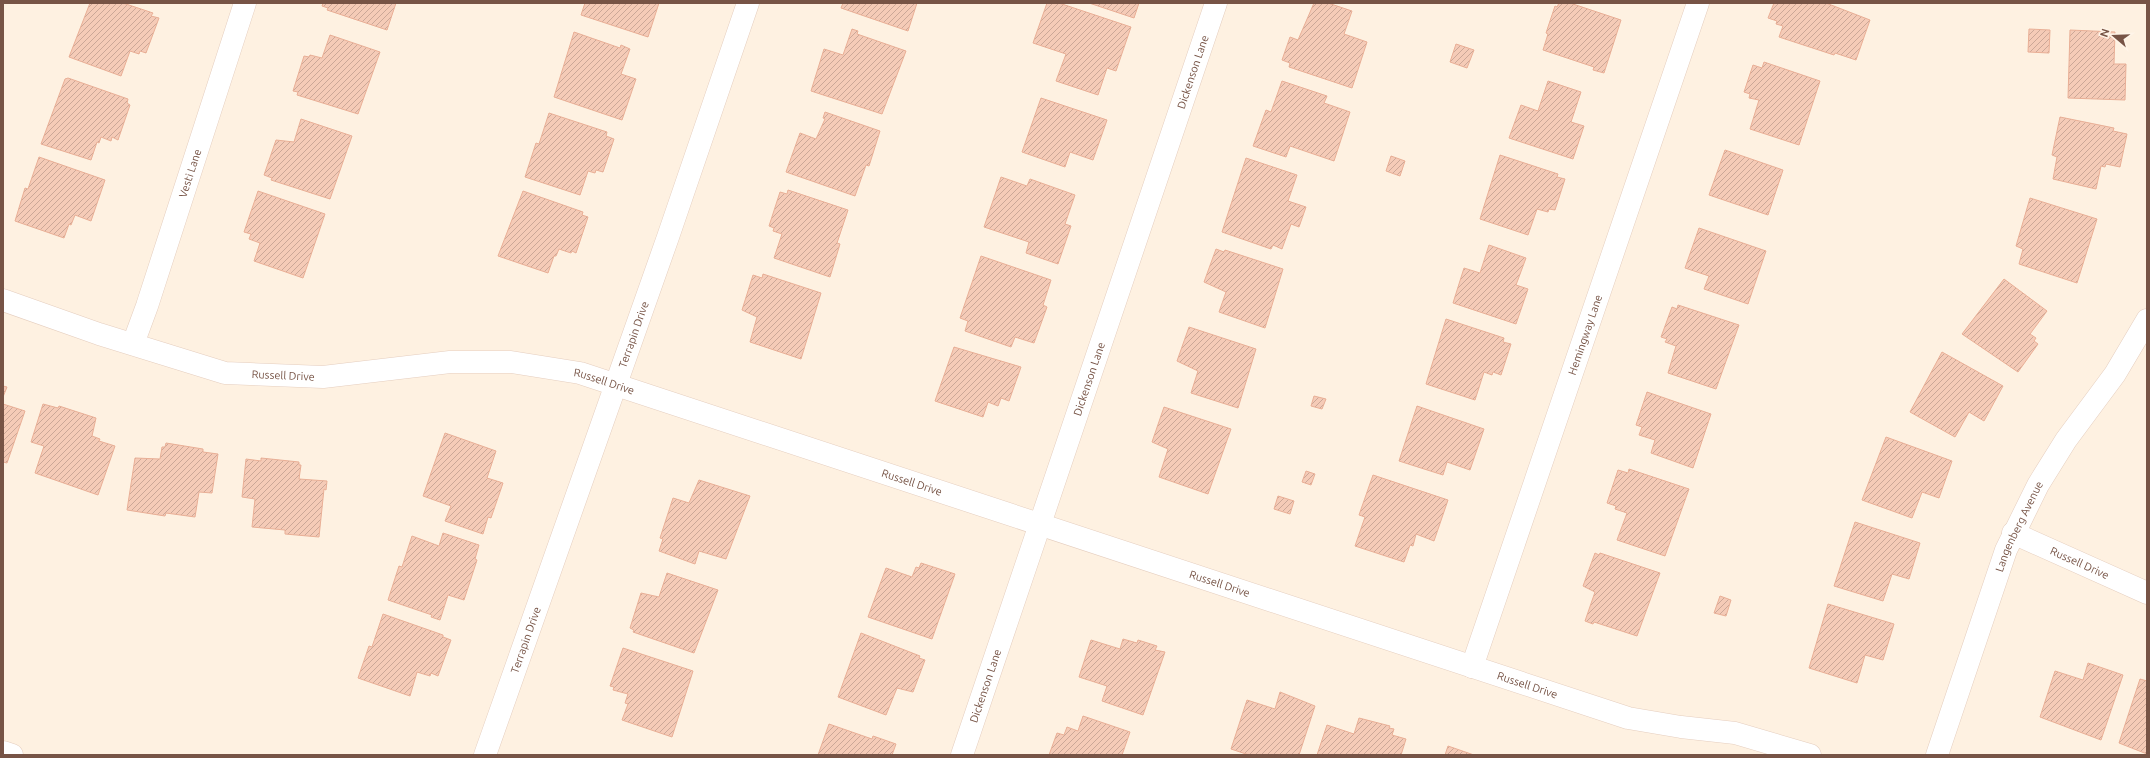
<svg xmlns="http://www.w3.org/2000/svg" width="2150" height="758" viewBox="0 0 2150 758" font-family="Ubuntu,sans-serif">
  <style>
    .building { fill: url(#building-hatch); stroke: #e9af96 }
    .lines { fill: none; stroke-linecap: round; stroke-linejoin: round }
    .street-casing { stroke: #e5cebf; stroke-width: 23 }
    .street { stroke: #fff; stroke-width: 22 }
    .labels { text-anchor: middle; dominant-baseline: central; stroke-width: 3; stroke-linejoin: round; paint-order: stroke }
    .street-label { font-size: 11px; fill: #775446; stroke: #fff5e9 }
  </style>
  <defs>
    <pattern id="building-hatch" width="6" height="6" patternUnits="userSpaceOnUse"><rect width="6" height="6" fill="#f5cbb7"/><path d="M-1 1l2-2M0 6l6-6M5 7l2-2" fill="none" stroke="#cba797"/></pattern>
  </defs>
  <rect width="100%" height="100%" fill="#fef1e1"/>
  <path class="building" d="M 90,3 L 123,3 L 153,13 L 151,16 L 159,18 L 146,53 L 140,51 L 139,54 L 130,51 L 121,76 L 69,57 Z
    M 323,3 L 396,3 L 387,30 L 327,10 L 328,8 L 322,6 Z
    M 585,3 L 659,3 L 648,37 L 581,15 Z
    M 843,3 L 917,3 L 908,31 L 841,8 Z
    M 1047,3 L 1059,3 L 1131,27 L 1116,71 L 1107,68 L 1098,95 L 1056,81 L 1066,54 L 1033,43 Z
    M 1089,3 L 1139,3 L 1134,18 Z
    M 1314,3 L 1328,3 L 1352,11 L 1344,34 L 1367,42 L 1352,88 L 1289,67 L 1290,63 L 1282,60 L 1290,37 L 1298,40 Z
    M 1559,3 L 1570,3 L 1621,20 L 1604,73 L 1593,70 L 1594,67 L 1543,50 L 1548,34 L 1546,33 L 1555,6 L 1557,7 Z
    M 1774,3 L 1826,3 L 1870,20 L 1856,60 L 1835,53 L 1834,55 L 1779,37 L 1783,26 L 1776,24 L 1777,21 L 1768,18 Z
    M 852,29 L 858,31 L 857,34 L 906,51 L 882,114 L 811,91 L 824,49 L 843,55 Z
    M 2029,29 L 2050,30 L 2049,53 L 2028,52 Z
    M 2070,30 L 2115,32 L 2114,64 L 2126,64 L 2125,100 L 2068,98 Z
    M 574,32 L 620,48 L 621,45 L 630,49 L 621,74 L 636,79 L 622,120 L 554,97 Z
    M 330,35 L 380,52 L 358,114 L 297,95 L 298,92 L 293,91 L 304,56 L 309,57 L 310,55 L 322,58 Z
    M 1456,44 L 1474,50 L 1467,68 L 1450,62 Z
    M 1764,62 L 1820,81 L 1799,145 L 1750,129 L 1759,100 L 1749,98 L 1750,94 L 1744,92 L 1753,65 L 1762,68 Z
    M 68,78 L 128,99 L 127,103 L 130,105 L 118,140 L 112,137 L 111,141 L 101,137 L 99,143 L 97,142 L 91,160 L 41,144 L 65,79 Z
    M 1282,81 L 1327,96 L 1324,103 L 1350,112 L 1334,161 L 1290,146 L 1286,157 L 1253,146 L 1266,110 L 1271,112 Z
    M 1548,81 L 1581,92 L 1571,122 L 1584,126 L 1573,159 L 1509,138 L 1521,105 L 1538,111 Z
    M 1041,98 L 1107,120 L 1093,160 L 1070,152 L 1065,167 L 1022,152 Z
    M 825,112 L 880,131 L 869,166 L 866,165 L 855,196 L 786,172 L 800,133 L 816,139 L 825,119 L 823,118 Z
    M 549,113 L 607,132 L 606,136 L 614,139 L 603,172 L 596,170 L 595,173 L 588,171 L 580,195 L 525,177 L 536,143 L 539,144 Z
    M 2060,117 L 2114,128 L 2113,131 L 2127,134 L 2120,167 L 2106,164 L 2105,167 L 2101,166 L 2096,189 L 2053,179 L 2057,157 L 2052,155 Z
    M 301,119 L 352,136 L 330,199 L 271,180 L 272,178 L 264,175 L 276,140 L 294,142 Z
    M 1725,150 L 1783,170 L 1768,215 L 1709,195 Z
    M 1500,155 L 1558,174 L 1557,177 L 1565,179 L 1555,210 L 1549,209 L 1548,212 L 1537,209 L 1528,235 L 1480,219 Z
    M 1391,156 L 1405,161 L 1400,176 L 1386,171 Z
    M 39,157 L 105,180 L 91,221 L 75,215 L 71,225 L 69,224 L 64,238 L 15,221 L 25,188 L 28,189 Z
    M 1246,158 L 1297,175 L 1288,201 L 1306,207 L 1299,227 L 1291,224 L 1282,249 L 1273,245 L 1271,249 L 1222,232 Z
    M 1001,177 L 1027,186 L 1030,179 L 1075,195 L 1065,224 L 1071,226 L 1058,264 L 1026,253 L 1029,242 L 984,227 Z
    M 788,190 L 848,210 L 837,243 L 840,244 L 830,277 L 774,258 L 782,234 L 773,231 L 774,228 L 769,226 L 780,192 L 787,194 Z
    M 258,191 L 325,214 L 303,278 L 254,261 L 260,243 L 249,239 L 251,234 L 244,232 Z
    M 523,191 L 583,212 L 582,215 L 588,217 L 576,253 L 572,251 L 571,253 L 559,249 L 556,256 L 554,256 L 548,273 L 498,256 Z
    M 2030,198 L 2097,219 L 2077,283 L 2019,264 L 2023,249 L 2016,246 Z
    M 1699,228 L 1766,251 L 1748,304 L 1704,289 L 1709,276 L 1685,268 Z
    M 1489,245 L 1526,258 L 1516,285 L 1528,289 L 1516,324 L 1453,303 L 1464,268 L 1480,273 Z
    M 1216,249 L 1224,252 L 1225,250 L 1283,269 L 1265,328 L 1219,312 L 1226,292 L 1204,282 Z
    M 981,256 L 1051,280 L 1043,305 L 1047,307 L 1034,343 L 1015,337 L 1011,347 L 965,331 L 968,321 L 960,318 Z
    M 763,274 L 821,293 L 801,359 L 750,342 L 757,317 L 742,310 L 753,275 L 762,278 Z
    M 2004,279 L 2047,311 L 2030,334 L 2036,338 L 2034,341 L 2038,344 L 2018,372 L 1962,334 Z
    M 1678,305 L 1739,325 L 1716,389 L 1668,373 L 1676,346 L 1665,342 L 1667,339 L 1661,337 L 1672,307 L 1677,309 Z
    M 1446,319 L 1504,338 L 1503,342 L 1511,344 L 1501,375 L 1493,372 L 1492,375 L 1484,372 L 1475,400 L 1426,384 Z
    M 1189,327 L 1256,349 L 1238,408 L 1191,393 L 1198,371 L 1177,361 Z
    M 954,347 L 1021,367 L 1009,401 L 1001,398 L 998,406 L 988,402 L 983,417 L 935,401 Z
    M 1942,352 L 2003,386 L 1984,421 L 1969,412 L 1955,437 L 1910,412 Z
    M 3,386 L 7,387 L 3,397 Z
    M 1647,392 L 1711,414 L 1693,468 L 1651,453 L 1655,440 L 1639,435 L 1642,427 L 1636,425 Z
    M 1314,396 L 1326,399 L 1322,409 L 1311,406 Z
    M 3,404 L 25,411 L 7,463 L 3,462 Z
    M 43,404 L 58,408 L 59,406 L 96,418 L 92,436 L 100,439 L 99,441 L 115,446 L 98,495 L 35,473 L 44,446 L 31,442 Z
    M 1417,406 L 1484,429 L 1470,470 L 1447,462 L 1443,475 L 1399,461 Z
    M 1164,407 L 1231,429 L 1208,494 L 1159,477 L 1168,449 L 1152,442 Z
    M 445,433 L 496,451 L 487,478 L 503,483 L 491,518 L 488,517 L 483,534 L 445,521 L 451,506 L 423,496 Z
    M 1886,437 L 1952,461 L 1939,498 L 1922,492 L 1912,518 L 1862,500 Z
    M 166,443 L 203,449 L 203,452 L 218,454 L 212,493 L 199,492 L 195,517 L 166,513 L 165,516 L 127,510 L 135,458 L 160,459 L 162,447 L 165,447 Z
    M 261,458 L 299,462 L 299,465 L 301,465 L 299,479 L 327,481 L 326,490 L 324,489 L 319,537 L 285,534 L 285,530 L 252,527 L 255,499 L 242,497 L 246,459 L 261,461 Z
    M 1629,469 L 1689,489 L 1665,556 L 1617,540 L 1627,513 L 1615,509 L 1616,506 L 1607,503 L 1618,470 L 1628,473 Z
    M 1306,471 L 1315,474 L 1311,485 L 1302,482 Z
    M 1373,475 L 1448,500 L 1434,541 L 1416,534 L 1413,546 L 1410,545 L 1404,562 L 1355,546 L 1365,517 L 1359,515 Z
    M 699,480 L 750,496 L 726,559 L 699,551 L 695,564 L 659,551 L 663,539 L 660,538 L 673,498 L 689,503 Z
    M 1278,496 L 1294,501 L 1290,514 L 1274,509 Z
    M 1855,522 L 1920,543 L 1909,579 L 1892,574 L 1883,601 L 1834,586 Z
    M 443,533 L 479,545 L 475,559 L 477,560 L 464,600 L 448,595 L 440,620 L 431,617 L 432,615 L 388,600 L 399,566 L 402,567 L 412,536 L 439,546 Z
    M 1595,553 L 1599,555 L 1600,553 L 1660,573 L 1637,636 L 1594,622 L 1593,624 L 1585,621 L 1595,592 L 1583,586 Z
    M 921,563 L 955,574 L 932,639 L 868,617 L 886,568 L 912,577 L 916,567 L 919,568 Z
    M 667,573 L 718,590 L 694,653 L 633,632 L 634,630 L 630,628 L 641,593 L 659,597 Z
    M 1720,596 L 1731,600 L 1726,616 L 1714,613 Z
    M 1828,604 L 1894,624 L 1883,660 L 1865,655 L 1857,683 L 1809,668 Z
    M 383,614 L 443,635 L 443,637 L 451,640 L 438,676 L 431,673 L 430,676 L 417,672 L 410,696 L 358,678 L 369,646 L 372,647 Z
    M 861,633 L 920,656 L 919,658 L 925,660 L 913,692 L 897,688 L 886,715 L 838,697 Z
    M 1123,639 L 1137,643 L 1138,640 L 1157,646 L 1155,650 L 1165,652 L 1143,715 L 1102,701 L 1107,686 L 1079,677 L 1091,640 L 1120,649 Z
    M 623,648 L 693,671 L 672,737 L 622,720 L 628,704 L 625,703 L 628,694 L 613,690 L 614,687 L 610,686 Z
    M 2088,663 L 2123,675 L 2101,740 L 2040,717 L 2055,671 L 2083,680 Z
    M 2140,679 L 2147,681 L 2147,754 L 2119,743 Z
    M 1280,692 L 1315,706 L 1299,755 L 1249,755 L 1231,749 L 1247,700 L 1275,709 Z
    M 1083,716 L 1130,732 L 1122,755 L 1049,755 L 1057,733 L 1064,735 L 1067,727 L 1078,731 Z
    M 1359,718 L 1390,726 L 1389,728 L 1394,729 L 1392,735 L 1406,739 L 1401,755 L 1317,755 L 1327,725 L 1354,734 Z
    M 829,724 L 872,739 L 873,736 L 896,744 L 892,755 L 818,755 Z
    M 1448,746 L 1474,755 L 1445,755 Z"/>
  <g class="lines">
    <defs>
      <g id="street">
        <path id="s1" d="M 3,300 L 99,334 L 225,373 L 323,377 L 450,362 L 511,362 L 580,373 L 1628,718 L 1681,727 L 1735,733 L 1810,755"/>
        <path id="s2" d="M 133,344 L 147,306 L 245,3"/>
        <path id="s3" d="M 2013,533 L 2147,593"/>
        <path id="s4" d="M 1472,667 L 1698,3"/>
        <path d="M 3,752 L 12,755"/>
        <path id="s5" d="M 485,755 L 668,237 L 748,3"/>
        <path id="s6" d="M 962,755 L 1216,3"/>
        <path id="s7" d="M 1937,755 L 2006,550 L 2038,485 L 2066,440 L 2115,374 L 2147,320"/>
      </g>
    </defs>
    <use href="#street" class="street-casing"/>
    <use href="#street" class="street"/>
  </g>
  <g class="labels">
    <g class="street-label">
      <text stroke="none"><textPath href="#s6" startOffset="721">Dickenson Lane</textPath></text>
      <text stroke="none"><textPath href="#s2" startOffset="180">Vesti Lane</textPath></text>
      <text stroke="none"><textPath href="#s5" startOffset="446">Terrapin Drive</textPath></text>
      <text stroke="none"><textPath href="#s4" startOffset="351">Hemingway Lane</textPath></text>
      <text stroke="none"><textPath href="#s1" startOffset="292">Russell Drive</textPath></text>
      <text stroke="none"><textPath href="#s6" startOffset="397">Dickenson Lane</textPath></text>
      <text stroke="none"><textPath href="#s1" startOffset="616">Russell Drive</textPath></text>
      <text stroke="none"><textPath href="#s1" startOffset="940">Russell Drive</textPath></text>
      <text stroke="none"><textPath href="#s7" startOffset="243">Langenberg Avenue</textPath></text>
      <text stroke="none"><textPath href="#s3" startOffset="73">Russell Drive</textPath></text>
      <text stroke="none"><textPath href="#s1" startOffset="1264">Russell Drive</textPath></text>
      <text stroke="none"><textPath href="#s5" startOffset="122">Terrapin Drive</textPath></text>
      <text stroke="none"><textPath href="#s1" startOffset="1588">Russell Drive</textPath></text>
      <text stroke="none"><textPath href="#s6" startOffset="73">Dickenson Lane</textPath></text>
    </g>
  </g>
  <rect width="2150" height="758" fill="none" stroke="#775446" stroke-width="8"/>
  <g transform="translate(2114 36) rotate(289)" stroke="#fff5e9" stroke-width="3" paint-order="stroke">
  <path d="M0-3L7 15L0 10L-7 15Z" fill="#775446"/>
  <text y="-6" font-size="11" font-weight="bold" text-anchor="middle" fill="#775446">N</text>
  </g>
</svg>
